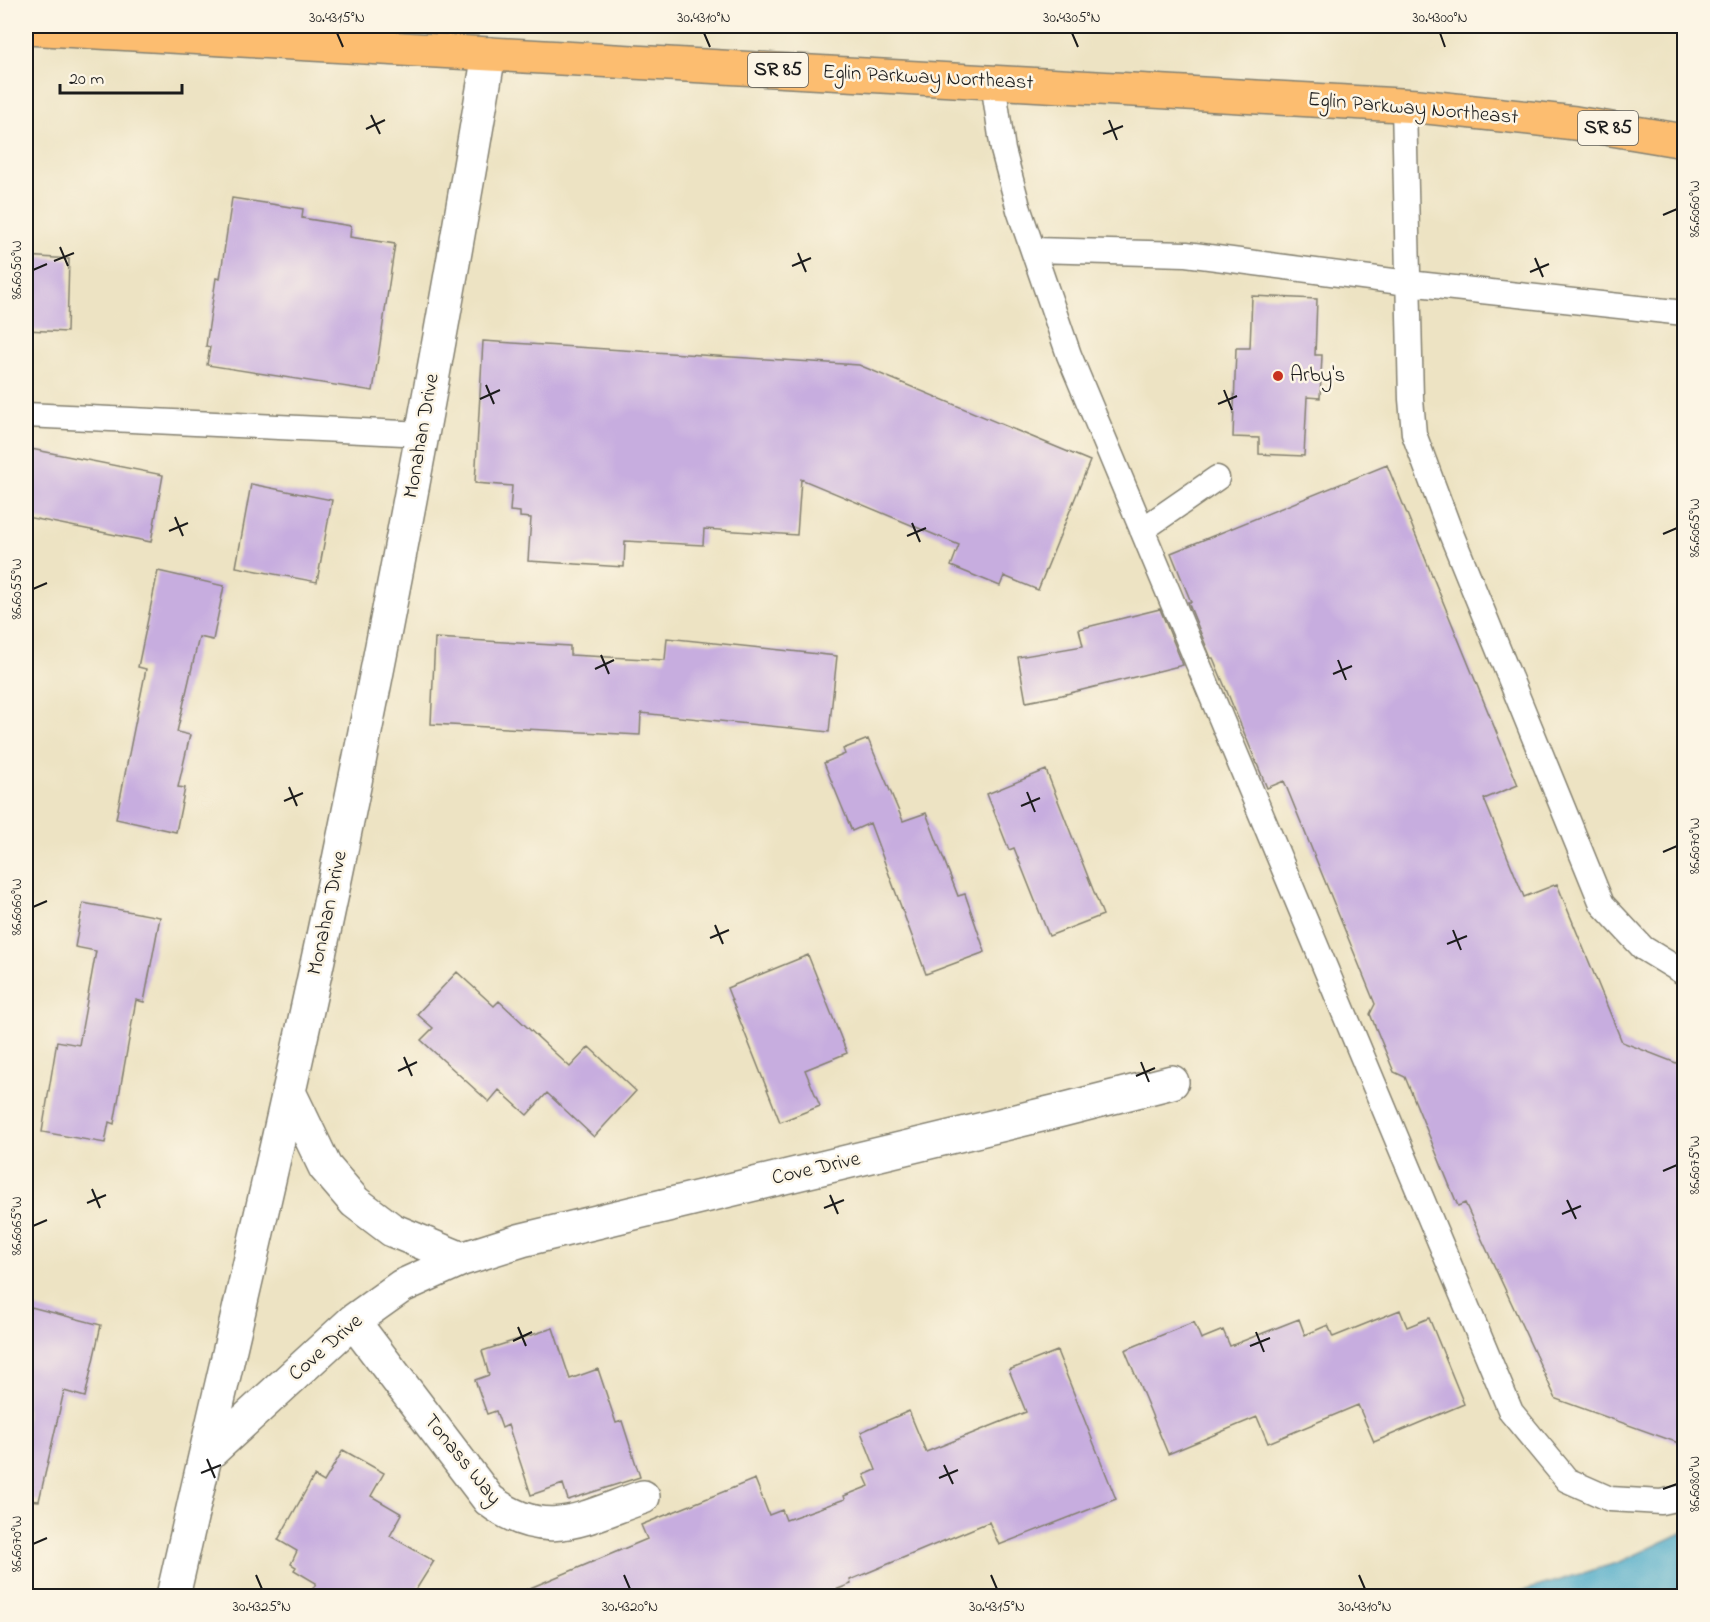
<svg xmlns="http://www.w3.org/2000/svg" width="1710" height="1622" viewBox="0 0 1710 1622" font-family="'Indie Flower',sans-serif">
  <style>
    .water { fill: #49a9c8; stroke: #326272; stroke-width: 1.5 }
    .building { fill: #c7addf }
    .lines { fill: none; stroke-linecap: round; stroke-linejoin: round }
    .service-casing { stroke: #848070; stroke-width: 27 }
    .minor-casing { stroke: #848070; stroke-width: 36 }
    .trunk-casing { stroke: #848070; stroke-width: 36 }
    .service { stroke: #fff; stroke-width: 24 }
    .minor { stroke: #fff; stroke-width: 33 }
    .trunk { stroke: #fcbd6f; stroke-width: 33 }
    .ticks { fill: none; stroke: #1c1c1c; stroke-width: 2 }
    .poi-dot { fill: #c8321e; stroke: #fcf5e5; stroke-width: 2 }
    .labels { text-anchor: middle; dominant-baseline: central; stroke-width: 5; stroke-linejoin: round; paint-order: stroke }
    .shield { fill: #fcf5e5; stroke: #5f5d58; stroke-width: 1.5 }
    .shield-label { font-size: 20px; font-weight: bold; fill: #1c1c1c }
    .street-label { font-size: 21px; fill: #1c1c1c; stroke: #fcf5e5 }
    .poi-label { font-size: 21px; fill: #1c1c1c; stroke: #fcf5e5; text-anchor: start }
    .neatline { fill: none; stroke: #1c1c1c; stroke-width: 2 }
    .ticks-label { font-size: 15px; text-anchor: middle; fill: #1c1c1c }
  </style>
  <rect width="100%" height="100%" fill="#fcf5e5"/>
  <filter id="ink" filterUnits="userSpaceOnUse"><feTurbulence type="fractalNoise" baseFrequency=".0167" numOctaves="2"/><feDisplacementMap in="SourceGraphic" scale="12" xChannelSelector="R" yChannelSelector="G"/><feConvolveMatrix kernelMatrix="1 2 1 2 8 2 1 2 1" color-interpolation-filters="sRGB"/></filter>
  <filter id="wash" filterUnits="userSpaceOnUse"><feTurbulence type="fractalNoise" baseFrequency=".008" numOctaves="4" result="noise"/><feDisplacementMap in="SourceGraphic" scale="24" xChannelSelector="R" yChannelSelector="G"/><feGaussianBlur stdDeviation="1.35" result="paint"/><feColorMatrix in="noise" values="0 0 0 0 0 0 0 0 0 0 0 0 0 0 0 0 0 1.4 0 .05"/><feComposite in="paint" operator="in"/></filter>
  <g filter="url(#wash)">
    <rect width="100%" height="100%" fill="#ede3c3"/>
    <path class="water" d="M 1684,1532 L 1684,1596 L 1506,1596 L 1620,1562 Z"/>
    <g id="blocks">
      <path class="building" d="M 232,198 L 303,209 L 302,218 L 351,226 L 350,237 L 395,244 L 373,391 L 207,365 L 210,347 L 206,346 L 216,278 L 220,279 Z
        M 26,256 L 69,259 L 67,332 L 26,330 Z
        M 1252,296 L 1317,299 L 1315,355 L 1322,355 L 1320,398 L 1307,397 L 1304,456 L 1259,454 L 1259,438 L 1233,437 L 1236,348 L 1250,348 Z
        M 483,341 L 859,365 L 1090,461 L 1038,590 L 1004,576 L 1000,586 L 951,566 L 959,545 L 801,479 L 797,535 L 704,529 L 703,545 L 625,541 L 624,567 L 528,561 L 531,518 L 520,517 L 520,512 L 510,511 L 512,486 L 475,483 Z
        M 26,448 L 163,475 L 151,542 L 26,517 Z
        M 1387,465 L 1518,785 L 1484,799 L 1524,897 L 1557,884 L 1622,1042 L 1684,1066 L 1684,1445 L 1556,1399 L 1465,1203 L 1458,1206 L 1405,1077 L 1394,1072 L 1370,1014 L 1375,1004 L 1284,781 L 1267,788 L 1213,658 L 1211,658 L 1188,602 L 1191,602 L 1171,553 Z
        M 251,484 L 332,500 L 317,582 L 236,567 Z
        M 158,571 L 224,586 L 213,640 L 199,637 L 177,732 L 190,735 L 178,787 L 185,788 L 176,832 L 116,819 L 146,669 L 138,667 Z
        M 1160,609 L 1183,665 L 1062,695 L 1026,702 L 1018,657 L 1083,646 L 1079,629 Z
        M 435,638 L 570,646 L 570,655 L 665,660 L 667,638 L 837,656 L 829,732 L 641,713 L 640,735 L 431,724 Z
        M 868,739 L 903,821 L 926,813 L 958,896 L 965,894 L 985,952 L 926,974 L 870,823 L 852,831 L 824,763 L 845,754 L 843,749 Z
        M 1046,770 L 1103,915 L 1049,936 L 1014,848 L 1009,850 L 987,794 Z
        M 83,903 L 160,917 L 144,1002 L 136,1000 L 114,1124 L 109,1122 L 105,1143 L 42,1132 L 57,1041 L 79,1045 L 96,951 L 75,947 Z
        M 808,955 L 847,1053 L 805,1070 L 820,1106 L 780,1122 L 727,988 Z
        M 457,972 L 494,1006 L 499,1001 L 570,1067 L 589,1047 L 636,1091 L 594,1137 L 547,1093 L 527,1115 L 499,1090 L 489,1102 L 421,1040 L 433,1028 L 417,1014 Z
        M 31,1307 L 101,1325 L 85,1397 L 64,1391 L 39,1501 L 26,1500 L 26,1327 Z
        M 1400,1310 L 1407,1327 L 1429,1318 L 1464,1404 L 1374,1442 L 1358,1405 L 1268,1443 L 1257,1417 L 1168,1454 L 1125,1350 L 1194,1322 L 1201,1339 L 1223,1330 L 1230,1346 L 1299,1319 L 1305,1335 L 1328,1325 L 1333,1337 Z
        M 553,1328 L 570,1379 L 598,1369 L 616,1423 L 622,1421 L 640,1477 L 568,1500 L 563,1484 L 531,1495 L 508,1425 L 502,1428 L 496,1411 L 487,1414 L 475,1380 L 489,1375 L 482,1351 Z
        M 1057,1351 L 1116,1499 L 999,1545 L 989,1522 L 850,1580 L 851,1584 L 820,1596 L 511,1596 L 647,1539 L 641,1525 L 755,1479 L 769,1515 L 782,1510 L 786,1520 L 845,1499 L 844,1496 L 869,1486 L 864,1475 L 876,1470 L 861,1432 L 909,1411 L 926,1452 L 1026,1412 L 1009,1370 Z
        M 343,1450 L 384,1473 L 371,1496 L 402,1514 L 390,1536 L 434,1561 L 412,1596 L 309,1596 L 316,1583 L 294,1570 L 296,1567 L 291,1564 L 297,1551 L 278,1540 L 314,1476 L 324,1482 Z"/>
    </g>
  </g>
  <g filter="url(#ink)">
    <use href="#blocks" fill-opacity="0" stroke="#848070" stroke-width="1.5"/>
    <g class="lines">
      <defs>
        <path id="service" d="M 993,82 L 1003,150 L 1019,210 L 1069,355 L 1511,1412 L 1567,1480 L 1610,1499 L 1661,1502 L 1684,1497
          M 1404,106 L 1411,399 L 1414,434 L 1450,531 L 1602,904 L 1643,948 L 1684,973
          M 1033,250 L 1186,254 L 1408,283 L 1684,313
          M 26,415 L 424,434
          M 1142,530 L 1217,478"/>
        <path id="minor" d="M 289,1092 L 325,1167 L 355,1202 L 392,1230 L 462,1259
          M 353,1321 L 489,1500 C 546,1544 584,1517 643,1497
          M 205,1457 L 353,1321 L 402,1286 L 462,1259 L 522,1240 L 1062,1110 L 1172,1082
          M 173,1596 C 229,1350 289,1103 340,855 C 395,589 444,322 489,54"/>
        <path id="trunk" d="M 26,28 L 1418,106 L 1575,123 L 1684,141"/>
      </defs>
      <use href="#service" class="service-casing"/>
      <use href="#minor" class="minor-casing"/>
      <use href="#trunk" class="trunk-casing"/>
      <use href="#service" class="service"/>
      <use href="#minor" class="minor"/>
      <use href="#trunk" class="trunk"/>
    </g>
  </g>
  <path class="ticks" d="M 337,33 L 343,47M 704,33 L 710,47M 1072,33 L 1078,47M 1440,33 L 1445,47M 371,115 L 380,134M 1109,120 L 1117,140M 366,129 L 385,120M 1103,134 L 1123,126M 1663,215 L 1677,209M 60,247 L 68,266M 798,253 L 806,272M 1535,258 L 1543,277M 54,261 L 74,253M 792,266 L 811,258M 33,270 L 47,264M 1530,272 L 1549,264M 486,385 L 494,404M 1224,390 L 1232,410M 480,399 L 500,390M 1218,404 L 1237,396M 175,517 L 183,536M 912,523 L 920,542M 169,531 L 188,523M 1663,534 L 1677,528M 907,536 L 926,528M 33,589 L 47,583M 601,655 L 609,674M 1338,660 L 1346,680M 595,669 L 614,660M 1333,674 L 1352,666M 289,787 L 297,806M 1027,792 L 1035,812M 284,801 L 303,793M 1021,806 L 1040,798M 1663,852 L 1677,846M 33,907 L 47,901M 715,925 L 723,944M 1453,930 L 1461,950M 710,938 L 729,930M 1447,944 L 1467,936M 404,1057 L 412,1076M 1141,1062 L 1149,1082M 398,1071 L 417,1062M 1136,1076 L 1155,1068M 1663,1171 L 1677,1165M 92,1189 L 100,1208M 830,1195 L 838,1214M 1567,1200 L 1576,1219M 87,1203 L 106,1195M 824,1208 L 844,1200M 1562,1214 L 1581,1206M 33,1226 L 47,1220M 518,1327 L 526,1346M 1256,1332 L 1264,1352M 513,1341 L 532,1332M 1250,1346 L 1270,1338M 207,1459 L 215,1478M 944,1465 L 953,1484M 201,1473 L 221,1465M 939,1478 L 958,1470M 1663,1489 L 1677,1484M 33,1544 L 47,1538M 256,1575 L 262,1589M 624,1575 L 630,1589M 991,1575 L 997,1589M 1359,1575 L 1365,1589"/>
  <circle class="poi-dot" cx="1278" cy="376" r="6"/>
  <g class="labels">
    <g class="shield">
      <rect x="748" y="53" width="60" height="34" rx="4.5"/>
      <rect x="1578" y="111" width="60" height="34" rx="4.5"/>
    </g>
    <g class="shield-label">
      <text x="778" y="70">SR 85</text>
      <text x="1608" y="128">SR 85</text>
    </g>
    <g class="street-label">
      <text transform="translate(928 78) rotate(3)">Eglin Parkway Northeast</text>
      <text transform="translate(1413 109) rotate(5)">Eglin Parkway Northeast</text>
      <text transform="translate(422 436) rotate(-80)">Monahan Drive</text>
      <text transform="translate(328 913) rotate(-78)">Monahan Drive</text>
      <text transform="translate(816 1169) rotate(-13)">Cove Drive</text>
      <text transform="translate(326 1348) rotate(-41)">Cove Drive</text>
      <text transform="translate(462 1460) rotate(51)">Tonass Way</text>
    </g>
    <g class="poi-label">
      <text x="1290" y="376">Arby's</text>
    </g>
  </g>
  <rect width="1710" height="1622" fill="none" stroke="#fcf5e5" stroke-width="66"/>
  <path d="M60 84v9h122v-9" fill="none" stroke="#1c1c1c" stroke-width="3"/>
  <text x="69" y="84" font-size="18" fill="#1c1c1c" stroke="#fcf5e5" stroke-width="4.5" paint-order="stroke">20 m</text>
  <rect x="33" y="33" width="1644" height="1556" class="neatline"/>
  <g class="ticks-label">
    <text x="337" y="22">30.4315°N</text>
    <text x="704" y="22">30.4310°N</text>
    <text x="1072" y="22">30.4305°N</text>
    <text x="1440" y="22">30.4300°N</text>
    <text transform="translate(1694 209) rotate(-90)" y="5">86.6060°W</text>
    <text transform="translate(16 270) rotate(-90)" y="5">86.6050°W</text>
    <text transform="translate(1694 528) rotate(-90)" y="5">86.6065°W</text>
    <text transform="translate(16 589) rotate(-90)" y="5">86.6055°W</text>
    <text transform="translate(1694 846) rotate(-90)" y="5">86.6070°W</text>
    <text transform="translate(16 907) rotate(-90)" y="5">86.6060°W</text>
    <text transform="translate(1694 1165) rotate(-90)" y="5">86.6075°W</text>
    <text transform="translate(16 1226) rotate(-90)" y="5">86.6065°W</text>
    <text transform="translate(1694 1484) rotate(-90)" y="5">86.6080°W</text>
    <text transform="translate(16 1544) rotate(-90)" y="5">86.6070°W</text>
    <text x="262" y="1611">30.4325°N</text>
    <text x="630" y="1611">30.4320°N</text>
    <text x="997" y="1611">30.4315°N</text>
    <text x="1365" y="1611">30.4310°N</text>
  </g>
</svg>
